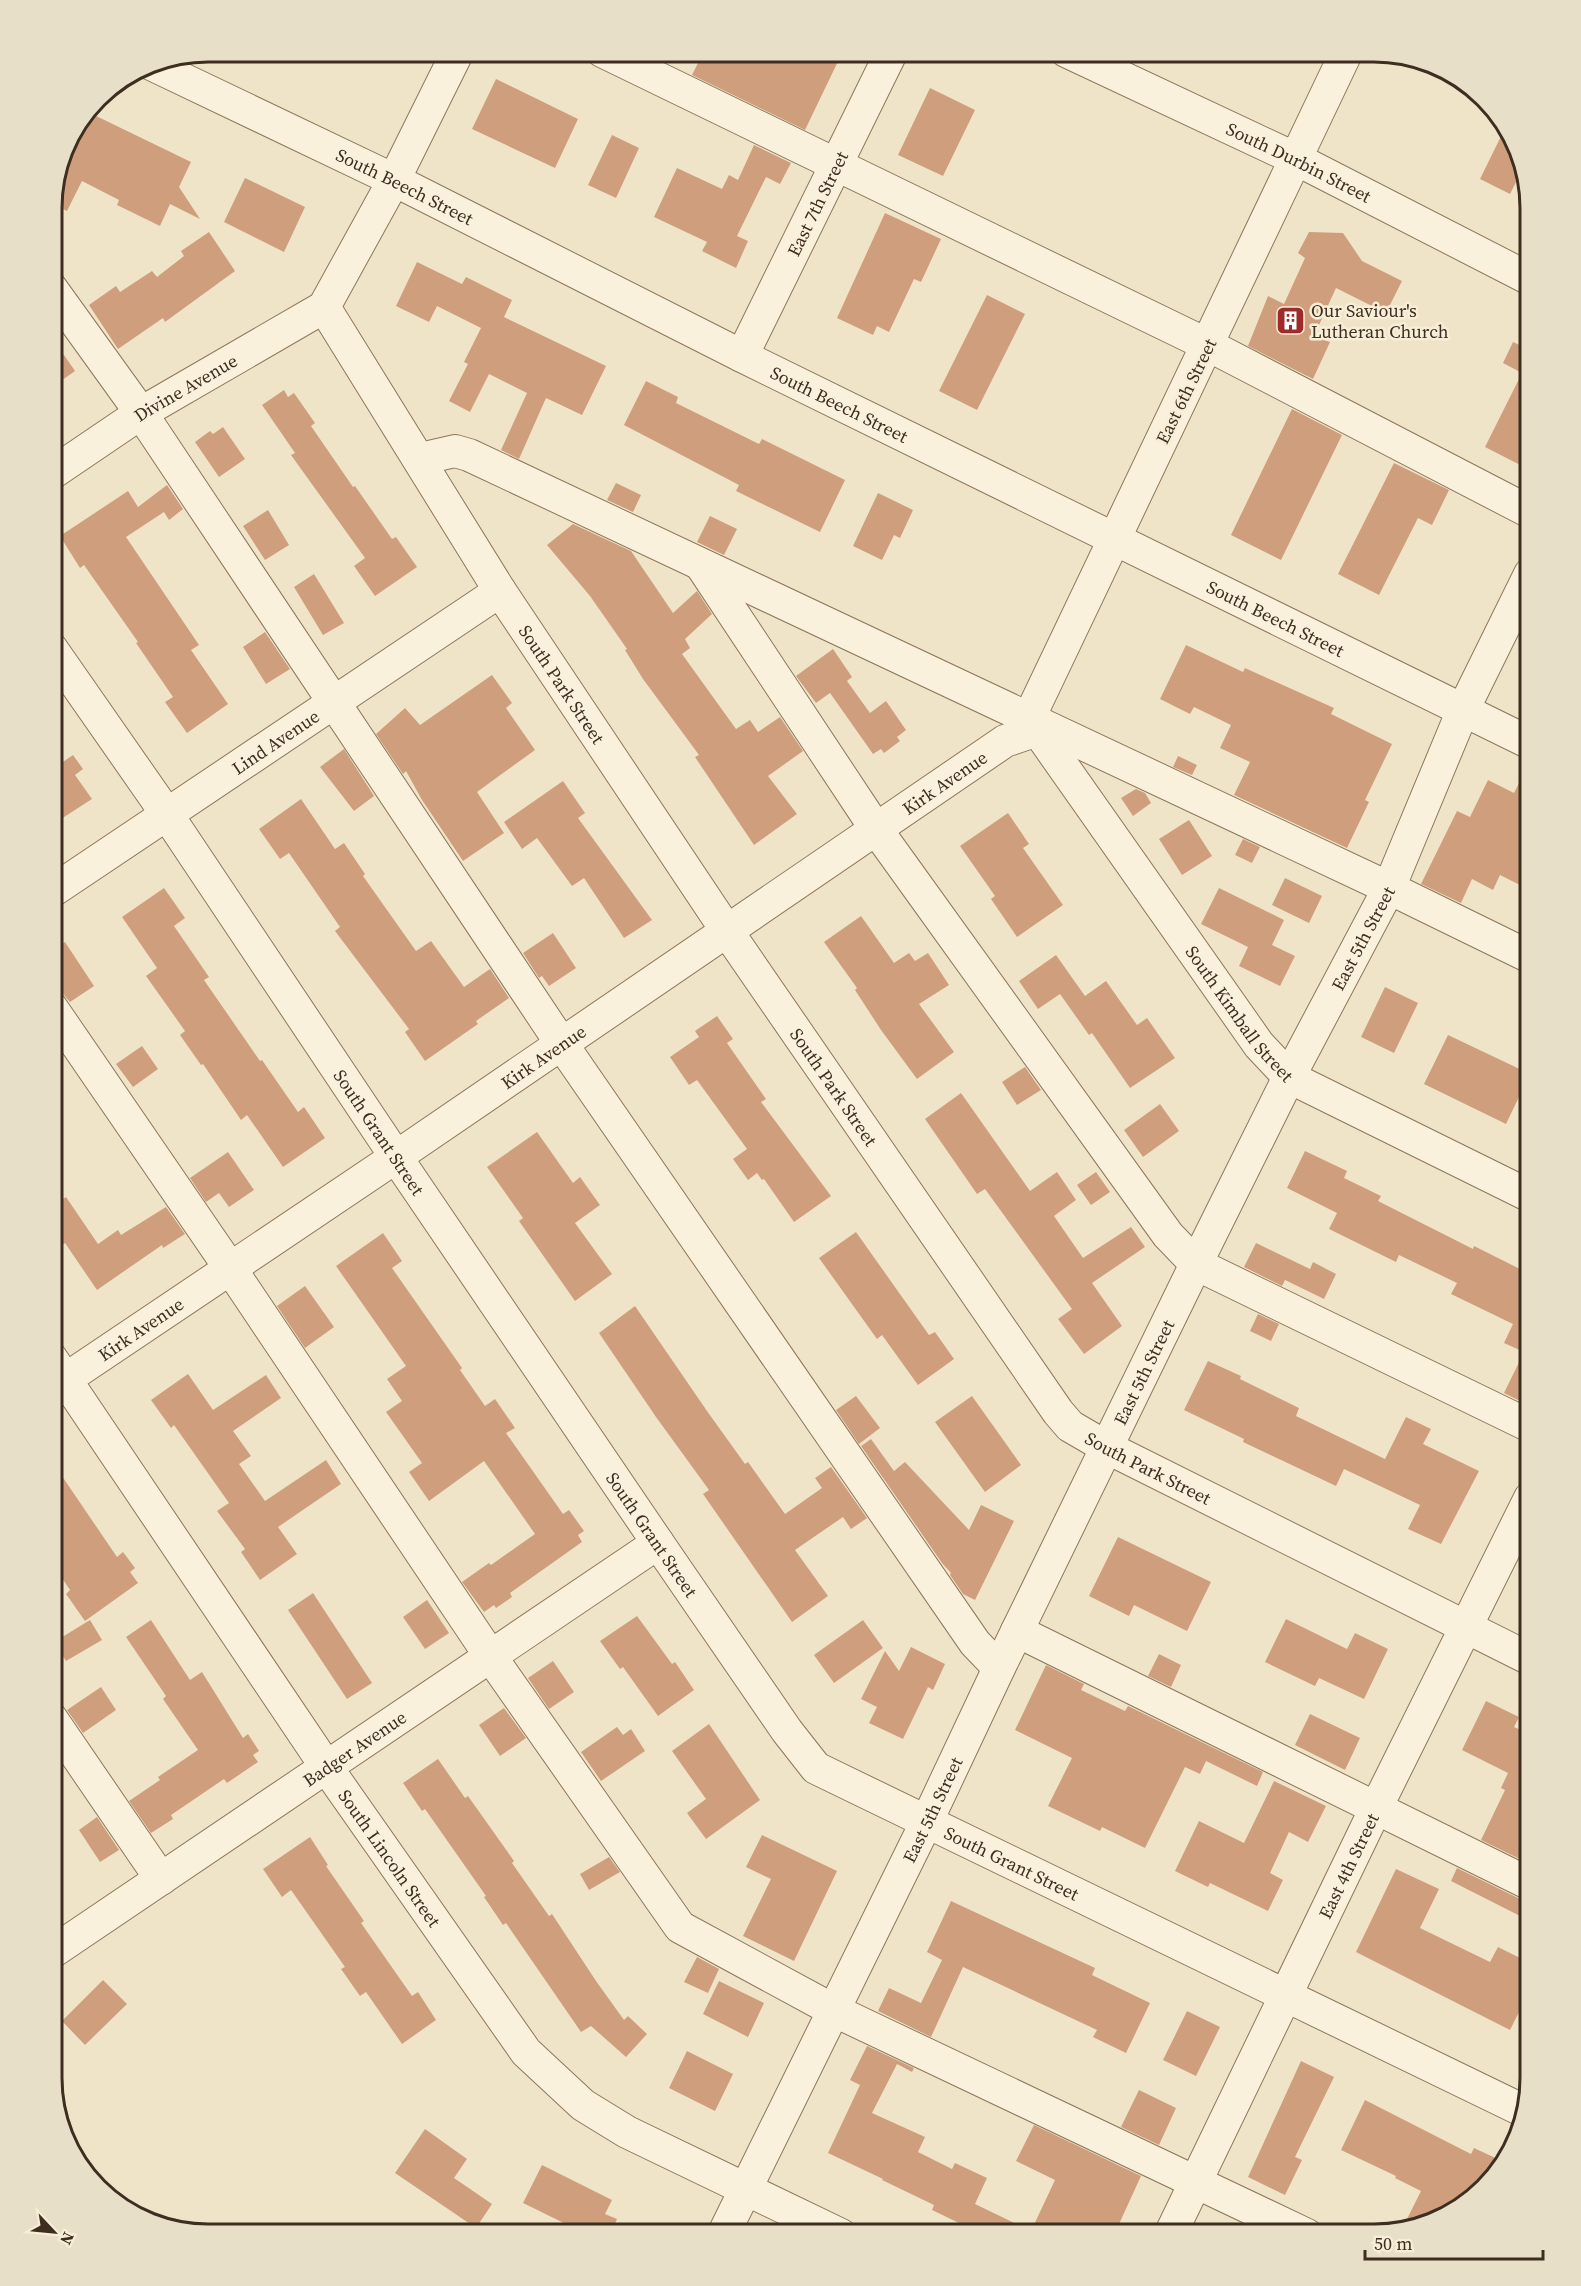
<svg xmlns="http://www.w3.org/2000/svg" width="1581" height="2286" viewBox="0 0 1581 2286" font-family="'Source Serif 4',serif">
  <style>
    .building { fill: #cf9f7d }
    .lines { fill: none; stroke-linecap: round; stroke-linejoin: round }
    .minor-casing { stroke: #8d765c; stroke-width: 34 }
    .minor { stroke: #faf1dc; stroke-width: 32 }
    .labels { text-anchor: middle; dominant-baseline: central; stroke-width: 5; stroke-linejoin: round; paint-order: stroke }
    .street-label { font-size: 18px; fill: #3d2e20; stroke: #f7eed8 }
    .poi-label { font-size: 18px; fill: #3d2e20; stroke: #f7eed8; text-anchor: start }
    .rim { fill: none; stroke: #3d2e20; stroke-width: 3 }
  </style>
  <rect width="100%" height="100%" fill="#f0e4c8"/>
  <path class="building" d="M 704,51 L 843,51 L 805,130 L 692,75 Z
    M 496,79 L 578,119 L 555,168 L 472,129 Z
    M 930,88 L 975,110 L 943,176 L 898,155 Z
    M 90,113 L 191,162 L 179,187 L 200,219 L 170,204 L 160,226 L 117,205 L 119,200 L 82,181 L 67,211 L 51,203 L 56,181 Z
    M 1506,126 L 1509,129 L 1521,172 L 1510,194 L 1480,179 Z
    M 612,135 L 639,148 L 616,198 L 588,185 Z
    M 754,145 L 791,163 L 780,184 L 766,177 L 737,236 L 748,241 L 736,268 L 702,251 L 707,242 L 654,217 L 677,168 L 722,189 L 729,175 L 738,180 Z
    M 245,178 L 305,207 L 284,252 L 224,222 Z
    M 885,213 L 941,239 L 921,282 L 914,279 L 889,332 L 877,326 L 873,335 L 837,318 Z
    M 209,232 L 235,271 L 165,322 L 163,318 L 118,349 L 89,305 L 116,286 L 120,292 L 152,271 L 157,277 L 184,256 L 181,251 Z
    M 1309,232 L 1343,233 L 1362,261 L 1402,281 L 1386,313 L 1336,288 L 1314,336 L 1330,342 L 1313,379 L 1248,346 L 1268,296 L 1284,304 L 1305,258 L 1298,253 Z
    M 417,262 L 462,284 L 466,277 L 512,300 L 504,317 L 606,366 L 582,415 L 546,398 L 519,459 L 501,450 L 527,393 L 489,374 L 470,412 L 449,401 L 468,364 L 464,362 L 481,328 L 437,306 L 429,322 L 396,306 Z
    M 987,295 L 1025,314 L 977,410 L 939,391 Z
    M 51,336 L 75,371 L 51,388 Z
    M 1513,342 L 1530,350 L 1530,470 L 1485,447 L 1522,373 L 1503,363 Z
    M 646,381 L 678,397 L 676,403 L 759,444 L 762,439 L 845,480 L 820,532 L 736,491 L 739,485 L 624,425 Z
    M 284,390 L 288,397 L 294,393 L 315,423 L 311,426 L 353,487 L 355,486 L 392,539 L 396,537 L 417,567 L 375,596 L 354,566 L 365,558 L 291,455 L 295,453 L 262,405 Z
    M 1292,409 L 1342,435 L 1281,560 L 1231,535 Z
    M 223,427 L 245,459 L 219,477 L 195,442 L 210,431 L 213,434 Z
    M 1394,463 L 1449,490 L 1432,525 L 1418,518 L 1379,595 L 1338,574 Z
    M 616,483 L 641,495 L 633,512 L 607,500 Z
    M 167,485 L 183,509 L 169,520 L 164,512 L 126,537 L 199,645 L 191,650 L 228,704 L 187,733 L 165,702 L 173,697 L 136,643 L 138,642 L 84,565 L 80,568 L 60,536 L 128,491 L 138,507 Z
    M 878,493 L 913,510 L 900,538 L 894,535 L 882,560 L 853,546 Z
    M 268,510 L 289,545 L 265,560 L 243,526 Z
    M 710,516 L 737,529 L 724,555 L 697,542 Z
    M 573,524 L 631,551 L 673,613 L 697,591 L 712,614 L 685,639 L 690,648 L 682,654 L 736,729 L 750,720 L 758,732 L 780,717 L 803,751 L 768,776 L 797,814 L 754,845 L 695,757 L 699,755 L 643,679 L 625,650 L 627,649 L 590,596 L 547,545 Z
    M 314,574 L 344,623 L 323,635 L 294,587 Z
    M 265,632 L 290,669 L 266,684 L 243,647 Z
    M 1186,645 L 1243,672 L 1245,668 L 1334,708 L 1331,714 L 1392,744 L 1365,800 L 1369,802 L 1347,848 L 1234,795 L 1250,762 L 1220,748 L 1231,725 L 1194,707 L 1190,714 L 1160,699 Z
    M 833,649 L 852,677 L 847,681 L 870,713 L 886,701 L 906,730 L 897,737 L 900,741 L 884,753 L 881,749 L 873,754 L 830,693 L 816,703 L 796,676 Z
    M 492,675 L 512,703 L 506,708 L 535,750 L 477,792 L 504,833 L 463,861 L 422,800 L 406,771 L 403,774 L 376,734 L 405,708 L 420,725 Z
    M 344,749 L 374,796 L 354,811 L 320,767 Z
    M 73,755 L 83,769 L 75,775 L 92,799 L 61,819 L 51,805 L 51,770 Z
    M 1178,756 L 1197,765 L 1192,775 L 1173,767 Z
    M 1530,761 L 1530,890 L 1500,875 L 1493,890 L 1472,879 L 1461,903 L 1421,884 L 1457,811 L 1470,817 L 1488,780 L 1514,793 Z
    M 563,781 L 585,813 L 578,818 L 652,920 L 624,938 L 584,878 L 572,886 L 537,838 L 522,849 L 504,822 Z
    M 1136,789 L 1145,793 L 1151,803 L 1133,816 L 1121,798 Z
    M 301,799 L 335,849 L 344,843 L 365,874 L 363,876 L 416,951 L 431,941 L 464,987 L 490,969 L 509,998 L 476,1021 L 478,1024 L 425,1061 L 405,1032 L 409,1029 L 335,931 L 340,927 L 289,853 L 280,859 L 259,829 Z
    M 1008,813 L 1029,844 L 1023,848 L 1063,905 L 1017,937 L 991,899 L 995,896 L 960,846 Z
    M 1189,820 L 1212,856 L 1182,875 L 1159,839 Z
    M 1243,839 L 1260,847 L 1252,863 L 1235,855 Z
    M 1285,878 L 1322,896 L 1309,923 L 1272,905 Z
    M 164,888 L 185,918 L 174,926 L 209,977 L 204,980 L 260,1061 L 262,1060 L 298,1112 L 304,1107 L 325,1138 L 283,1167 L 247,1115 L 241,1120 L 203,1064 L 201,1065 L 180,1035 L 185,1031 L 146,976 L 157,968 L 122,917 Z
    M 1219,888 L 1284,920 L 1272,945 L 1295,956 L 1280,986 L 1239,966 L 1248,947 L 1201,924 Z
    M 861,916 L 894,963 L 909,953 L 915,961 L 928,953 L 949,985 L 919,1004 L 954,1052 L 917,1079 L 881,1030 L 855,990 L 857,988 L 824,942 Z
    M 553,933 L 576,968 L 549,986 L 542,976 L 539,978 L 523,953 Z
    M 65,942 L 94,986 L 70,1002 L 51,980 L 51,951 Z
    M 1056,955 L 1085,996 L 1106,981 L 1137,1025 L 1147,1018 L 1175,1058 L 1130,1088 L 1092,1033 L 1089,1035 L 1060,994 L 1038,1009 L 1019,981 Z
    M 1385,987 L 1418,1003 L 1394,1053 L 1361,1037 Z
    M 717,1016 L 733,1039 L 727,1043 L 766,1099 L 761,1102 L 831,1196 L 794,1222 L 764,1179 L 762,1180 L 757,1173 L 748,1180 L 733,1159 L 747,1149 L 697,1080 L 689,1085 L 670,1057 L 699,1037 L 695,1031 Z
    M 1448,1035 L 1530,1074 L 1506,1124 L 1424,1084 Z
    M 142,1046 L 158,1069 L 133,1087 L 116,1064 Z
    M 1025,1067 L 1041,1090 L 1017,1105 L 1002,1082 Z
    M 961,1093 L 1030,1191 L 1057,1172 L 1076,1200 L 1054,1216 L 1083,1258 L 1131,1227 L 1145,1247 L 1092,1283 L 1122,1326 L 1084,1354 L 1058,1319 L 1072,1309 L 985,1189 L 977,1194 L 925,1119 Z
    M 1160,1104 L 1179,1131 L 1143,1157 L 1124,1130 Z
    M 537,1132 L 573,1183 L 580,1177 L 600,1205 L 575,1223 L 612,1274 L 575,1301 L 519,1221 L 523,1218 L 487,1167 Z
    M 1305,1151 L 1347,1171 L 1344,1178 L 1381,1196 L 1378,1201 L 1473,1249 L 1474,1246 L 1530,1274 L 1530,1395 L 1526,1404 L 1504,1393 L 1524,1352 L 1504,1343 L 1513,1324 L 1451,1294 L 1457,1283 L 1399,1255 L 1396,1262 L 1329,1229 L 1337,1213 L 1287,1188 Z
    M 228,1152 L 254,1190 L 229,1207 L 219,1193 L 206,1202 L 190,1178 Z
    M 1096,1172 L 1110,1192 L 1091,1205 L 1077,1185 Z
    M 66,1197 L 98,1244 L 118,1230 L 121,1235 L 166,1207 L 185,1234 L 163,1248 L 162,1245 L 97,1290 L 65,1243 L 51,1253 L 51,1207 Z
    M 856,1232 L 929,1335 L 935,1332 L 954,1359 L 918,1385 L 882,1335 L 877,1339 L 819,1258 Z
    M 383,1233 L 402,1261 L 392,1268 L 462,1368 L 460,1370 L 485,1406 L 495,1399 L 515,1428 L 506,1433 L 563,1514 L 569,1510 L 584,1531 L 578,1535 L 582,1542 L 510,1593 L 512,1597 L 496,1608 L 494,1605 L 484,1612 L 462,1582 L 489,1563 L 491,1565 L 535,1534 L 484,1461 L 429,1501 L 409,1472 L 422,1463 L 386,1412 L 402,1401 L 387,1379 L 406,1366 L 336,1266 Z
    M 1256,1243 L 1310,1269 L 1313,1262 L 1336,1274 L 1324,1299 L 1285,1280 L 1282,1286 L 1244,1267 Z
    M 305,1286 L 334,1327 L 305,1348 L 277,1306 Z
    M 635,1306 L 707,1411 L 745,1464 L 748,1462 L 785,1514 L 822,1488 L 815,1478 L 831,1467 L 867,1518 L 851,1529 L 843,1517 L 795,1550 L 828,1596 L 792,1622 L 703,1494 L 709,1490 L 656,1417 L 599,1333 Z
    M 1258,1314 L 1279,1324 L 1271,1341 L 1250,1331 Z
    M 1208,1361 L 1241,1376 L 1240,1379 L 1299,1408 L 1296,1416 L 1385,1459 L 1406,1417 L 1431,1429 L 1423,1444 L 1479,1471 L 1441,1544 L 1408,1529 L 1420,1505 L 1344,1469 L 1336,1486 L 1243,1442 L 1244,1439 L 1184,1410 Z
    M 188,1374 L 213,1410 L 266,1375 L 281,1398 L 233,1431 L 251,1456 L 239,1464 L 265,1501 L 326,1460 L 341,1484 L 278,1527 L 297,1554 L 260,1580 L 241,1552 L 245,1549 L 217,1511 L 229,1503 L 174,1425 L 171,1428 L 151,1400 Z
    M 856,1396 L 880,1428 L 859,1444 L 836,1410 Z
    M 972,1396 L 1021,1465 L 985,1492 L 935,1422 Z
    M 871,1439 L 894,1471 L 905,1462 L 969,1530 L 981,1505 L 1014,1521 L 975,1600 L 963,1594 L 950,1575 L 951,1573 L 942,1563 L 861,1446 Z
    M 51,1460 L 117,1557 L 123,1552 L 135,1568 L 130,1572 L 138,1583 L 85,1621 L 66,1594 L 70,1590 L 51,1562 Z
    M 1118,1537 L 1211,1582 L 1187,1631 L 1134,1605 L 1129,1616 L 1089,1596 Z
    M 313,1593 L 372,1683 L 347,1699 L 288,1610 Z
    M 427,1600 L 449,1633 L 425,1649 L 403,1617 Z
    M 637,1616 L 672,1664 L 675,1662 L 694,1690 L 658,1716 L 623,1667 L 620,1669 L 600,1641 Z
    M 1286,1619 L 1347,1649 L 1355,1633 L 1388,1649 L 1364,1699 L 1319,1678 L 1315,1686 L 1265,1662 Z
    M 90,1620 L 102,1640 L 66,1661 L 54,1642 Z
    M 151,1620 L 190,1680 L 202,1672 L 243,1738 L 248,1734 L 259,1751 L 253,1755 L 258,1762 L 227,1783 L 224,1779 L 171,1815 L 173,1819 L 151,1833 L 129,1801 L 160,1780 L 158,1777 L 198,1750 L 163,1699 L 166,1696 L 126,1637 Z
    M 863,1620 L 883,1648 L 834,1683 L 814,1655 Z
    M 911,1647 L 945,1664 L 933,1690 L 928,1687 L 903,1739 L 869,1723 L 877,1707 L 861,1699 L 885,1651 L 899,1671 Z
    M 1159,1654 L 1181,1665 L 1171,1687 L 1148,1676 Z
    M 553,1661 L 574,1692 L 549,1709 L 528,1678 Z
    M 1046,1665 L 1084,1684 L 1081,1690 L 1125,1711 L 1128,1706 L 1263,1772 L 1257,1786 L 1206,1761 L 1200,1774 L 1185,1767 L 1145,1848 L 1102,1827 L 1100,1831 L 1048,1806 L 1072,1758 L 1015,1730 Z
    M 101,1687 L 116,1710 L 83,1733 L 67,1710 Z
    M 1486,1701 L 1519,1717 L 1514,1727 L 1530,1734 L 1530,1864 L 1481,1840 L 1505,1790 L 1501,1788 L 1508,1773 L 1462,1750 Z
    M 504,1708 L 526,1738 L 500,1756 L 479,1725 Z
    M 1310,1714 L 1360,1738 L 1345,1770 L 1295,1745 Z
    M 709,1724 L 760,1800 L 706,1839 L 687,1813 L 706,1799 L 672,1751 Z
    M 617,1727 L 623,1735 L 631,1729 L 645,1751 L 601,1781 L 581,1752 Z
    M 438,1759 L 465,1798 L 468,1796 L 514,1861 L 512,1863 L 549,1916 L 552,1914 L 596,1981 L 624,2020 L 628,2016 L 647,2034 L 626,2057 L 591,2026 L 581,2032 L 506,1923 L 503,1925 L 484,1897 L 486,1896 L 425,1809 L 422,1811 L 403,1783 Z
    M 1274,1781 L 1326,1806 L 1308,1842 L 1289,1832 L 1270,1873 L 1283,1880 L 1268,1911 L 1210,1883 L 1208,1887 L 1175,1871 L 1199,1821 L 1244,1843 Z
    M 97,1817 L 119,1850 L 100,1862 L 79,1830 Z
    M 762,1835 L 837,1871 L 794,1961 L 743,1936 L 771,1879 L 746,1867 Z
    M 310,1837 L 328,1865 L 326,1866 L 364,1921 L 361,1923 L 412,1996 L 418,1992 L 436,2020 L 402,2044 L 366,1992 L 360,1996 L 341,1969 L 345,1967 L 291,1890 L 282,1897 L 263,1869 Z
    M 609,1857 L 620,1872 L 589,1890 L 580,1874 Z
    M 1457,1868 L 1522,1900 L 1530,1902 L 1530,1921 L 1451,1881 Z
    M 1396,1869 L 1439,1889 L 1420,1928 L 1490,1962 L 1498,1947 L 1530,1963 L 1530,1990 L 1510,2030 L 1356,1952 Z
    M 951,1901 L 1095,1968 L 1092,1975 L 1150,2003 L 1126,2053 L 1093,2037 L 1097,2030 L 963,1967 L 931,2037 L 878,2011 L 889,1988 L 921,2003 L 942,1960 L 927,1952 Z
    M 697,1957 L 719,1969 L 708,1993 L 684,1982 Z
    M 103,1980 L 127,2004 L 85,2045 L 62,2021 Z
    M 719,1981 L 764,2003 L 748,2037 L 703,2014 Z
    M 1187,2011 L 1220,2027 L 1196,2076 L 1163,2060 Z
    M 867,2046 L 914,2068 L 912,2072 L 897,2064 L 872,2113 L 925,2137 L 918,2152 L 952,2169 L 955,2163 L 987,2178 L 975,2204 L 1031,2231 L 1055,2180 L 1016,2161 L 1034,2125 L 1141,2176 L 1114,2235 L 984,2235 L 932,2210 L 934,2205 L 882,2180 L 883,2179 L 828,2153 L 860,2085 L 850,2080 Z
    M 687,2051 L 733,2074 L 715,2111 L 669,2088 Z
    M 1301,2061 L 1334,2077 L 1295,2157 L 1302,2160 L 1285,2195 L 1248,2177 Z
    M 1139,2090 L 1176,2108 L 1159,2145 L 1121,2127 Z
    M 1365,2100 L 1471,2154 L 1474,2148 L 1504,2162 L 1452,2214 L 1403,2227 L 1421,2191 L 1395,2178 L 1396,2176 L 1341,2150 Z
    M 425,2129 L 467,2159 L 454,2178 L 492,2204 L 476,2228 L 395,2173 Z
    M 542,2165 L 612,2200 L 605,2214 L 617,2219 L 610,2235 L 574,2235 L 576,2229 L 523,2203 Z"/>
  <g class="lines">
    <defs>
      <g id="minor">
        <path d="M 602,51 L 1208,345 L 1530,512"/>
        <path id="s1" d="M 1066,51 L 1296,159 L 1530,279"/>
        <path id="s2" d="M 1347,51 L 1029,718 L 1259,1045 L 1289,1077 L 1530,1196"/>
        <path id="s3" d="M 149,63 L 394,180 L 742,356 L 1530,743"/>
        <path d="M 51,288 L 141,413 L 561,1043 L 975,1643 L 999,1668"/>
        <path id="s4" d="M 324,307 L 500,591 L 727,931 L 1058,1412 L 1070,1426 L 1106,1447 L 1530,1659"/>
        <path id="s5" d="M 742,356 L 892,51"/>
        <path d="M 420,459 L 455,451 L 469,455 L 1389,888 L 1530,957"/>
        <path id="s6" d="M 51,474 L 141,413 L 324,307 L 394,180 L 458,51"/>
        <path d="M 701,565 L 876,829 L 1168,1235 L 1196,1264 L 1530,1426"/>
        <path id="s7" d="M 51,648 L 166,813 L 396,1157 L 658,1543 L 787,1731 L 816,1768 L 1522,2110"/>
        <path id="s8" d="M 51,892 L 500,591"/>
        <path d="M 51,1007 L 230,1268 L 491,1657 L 680,1927 L 833,2010 L 1307,2235"/>
        <path id="s9" d="M 51,1358 L 327,1768 L 526,2052 L 583,2105 L 627,2132 L 841,2235"/>
        <path id="s10" d="M 51,1389 L 396,1157 L 1005,741 L 1037,730"/>
        <path d="M 1017,1631 L 1530,1884"/>
        <path d="M 51,1718 L 161,1879"/>
        <path id="s11" d="M 51,1953 L 658,1543"/>
        <path id="s12" d="M 723,2235 L 926,1823 L 999,1668 L 1196,1264 L 1289,1077 L 1389,888 L 1463,710 L 1530,574"/>
        <path id="s13" d="M 1170,2235 L 1376,1808 L 1530,1498"/>
      </g>
    </defs>
    <use href="#minor" class="minor-casing"/>
    <use href="#minor" class="minor"/>
  </g>
  <defs>
    <symbol id="building-square" viewBox="-11 -11 22 22"><rect x="-9" y="-9" width="18" height="18" rx="4" fill="#9e2a2b" stroke="#f7eed8"/><path d="M-4-6H4V6H1V3H-1V6H-4ZM-2.5-4.3h1.7v1.8h-1.7ZM.8-4.3h1.7v1.8H.8ZM-2.5-1h1.7V.8h-1.7ZM.8-1h1.7V.8H.8Z" fill="#fff"/></symbol>
  </defs>
  <g fill-rule="evenodd">
    <use href="#building-square" x="1274" y="304" width="33" height="33"/>
  </g>
  <g class="labels">
    <g class="street-label">
      <text stroke="none"><textPath href="#s1" startOffset="258">South Durbin Street</textPath></text>
      <text stroke="none"><textPath href="#s3" startOffset="284">South Beech Street</textPath></text>
      <text stroke="none"><textPath href="#s5" startOffset="170">East 7th Street</textPath></text>
      <text stroke="none"><textPath href="#s6" startOffset="160">Divine Avenue</textPath></text>
      <text transform="translate(1186 391) rotate(-64)">East 6th Street</text>
      <text stroke="none"><textPath href="#s3" startOffset="770">South Beech Street</textPath></text>
      <text stroke="none"><textPath href="#s3" startOffset="1256">South Beech Street</textPath></text>
      <text stroke="none"><textPath href="#s4" startOffset="446">South Park Street</textPath></text>
      <text stroke="none"><textPath href="#s8" startOffset="270">Lind Avenue</textPath></text>
      <text stroke="none"><textPath href="#s10" startOffset="1080">Kirk Avenue</textPath></text>
      <text stroke="none"><textPath href="#s12" startOffset="1446">East 5th Street</textPath></text>
      <text stroke="none"><textPath href="#s2" startOffset="1102">South Kimball Street</textPath></text>
      <text stroke="none"><textPath href="#s10" startOffset="594">Kirk Avenue</textPath></text>
      <text stroke="none"><textPath href="#s4" startOffset="932">South Park Street</textPath></text>
      <text stroke="none"><textPath href="#s7" startOffset="585">South Grant Street</textPath></text>
      <text stroke="none"><textPath href="#s10" startOffset="108">Kirk Avenue</textPath></text>
      <text stroke="none"><textPath href="#s12" startOffset="960">East 5th Street</textPath></text>
      <text stroke="none"><textPath href="#s4" startOffset="1434">South Park Street</textPath></text>
      <text stroke="none"><textPath href="#s7" startOffset="1071">South Grant Street</textPath></text>
      <text stroke="none"><textPath href="#s11" startOffset="366">Badger Avenue</textPath></text>
      <text stroke="none"><textPath href="#s12" startOffset="474">East 5th Street</textPath></text>
      <text stroke="none"><textPath href="#s9" startOffset="604">South Lincoln Street</textPath></text>
      <text stroke="none"><textPath href="#s7" startOffset="1574">South Grant Street</textPath></text>
      <text stroke="none"><textPath href="#s13" startOffset="410">East 4th Street</textPath></text>
    </g>
    <g class="poi-label">
      <text x="1311" y="310">Our Saviour's<tspan x="1311" dy="21">Lutheran Church</tspan></text>
    </g>
  </g>
  <path d="M0 0H1581V2286H0ZM208 62H1374A146 146 0 0 1 1520 208V2078A146 146 0 0 1 1374 2224H208A146 146 0 0 1 62 2078V208A146 146 0 0 1 208 62Z" fill="#e8dfc9" fill-rule="evenodd"/>
  <path class="rim" d="M208 62H1374A146 146 0 0 1 1520 208V2078A146 146 0 0 1 1374 2224H208A146 146 0 0 1 62 2078V208A146 146 0 0 1 208 62Z"/>
  <g transform="translate(54 2232) rotate(116)" stroke="#f7eed8" stroke-width="4.5" paint-order="stroke">
  <path d="M0-4.5L10 22L0 15L-10 22Z" fill="#3d2e20"/>
  <text y="-9" font-size="16" font-weight="bold" text-anchor="middle" fill="#3d2e20">N</text>
  </g>
  <path d="M1365 2250v9h178v-9" fill="none" stroke="#3d2e20" stroke-width="3"/>
  <text x="1374" y="2250" font-size="18" fill="#3d2e20" stroke="#f7eed8" stroke-width="4.5" paint-order="stroke">50 m</text>
</svg>
